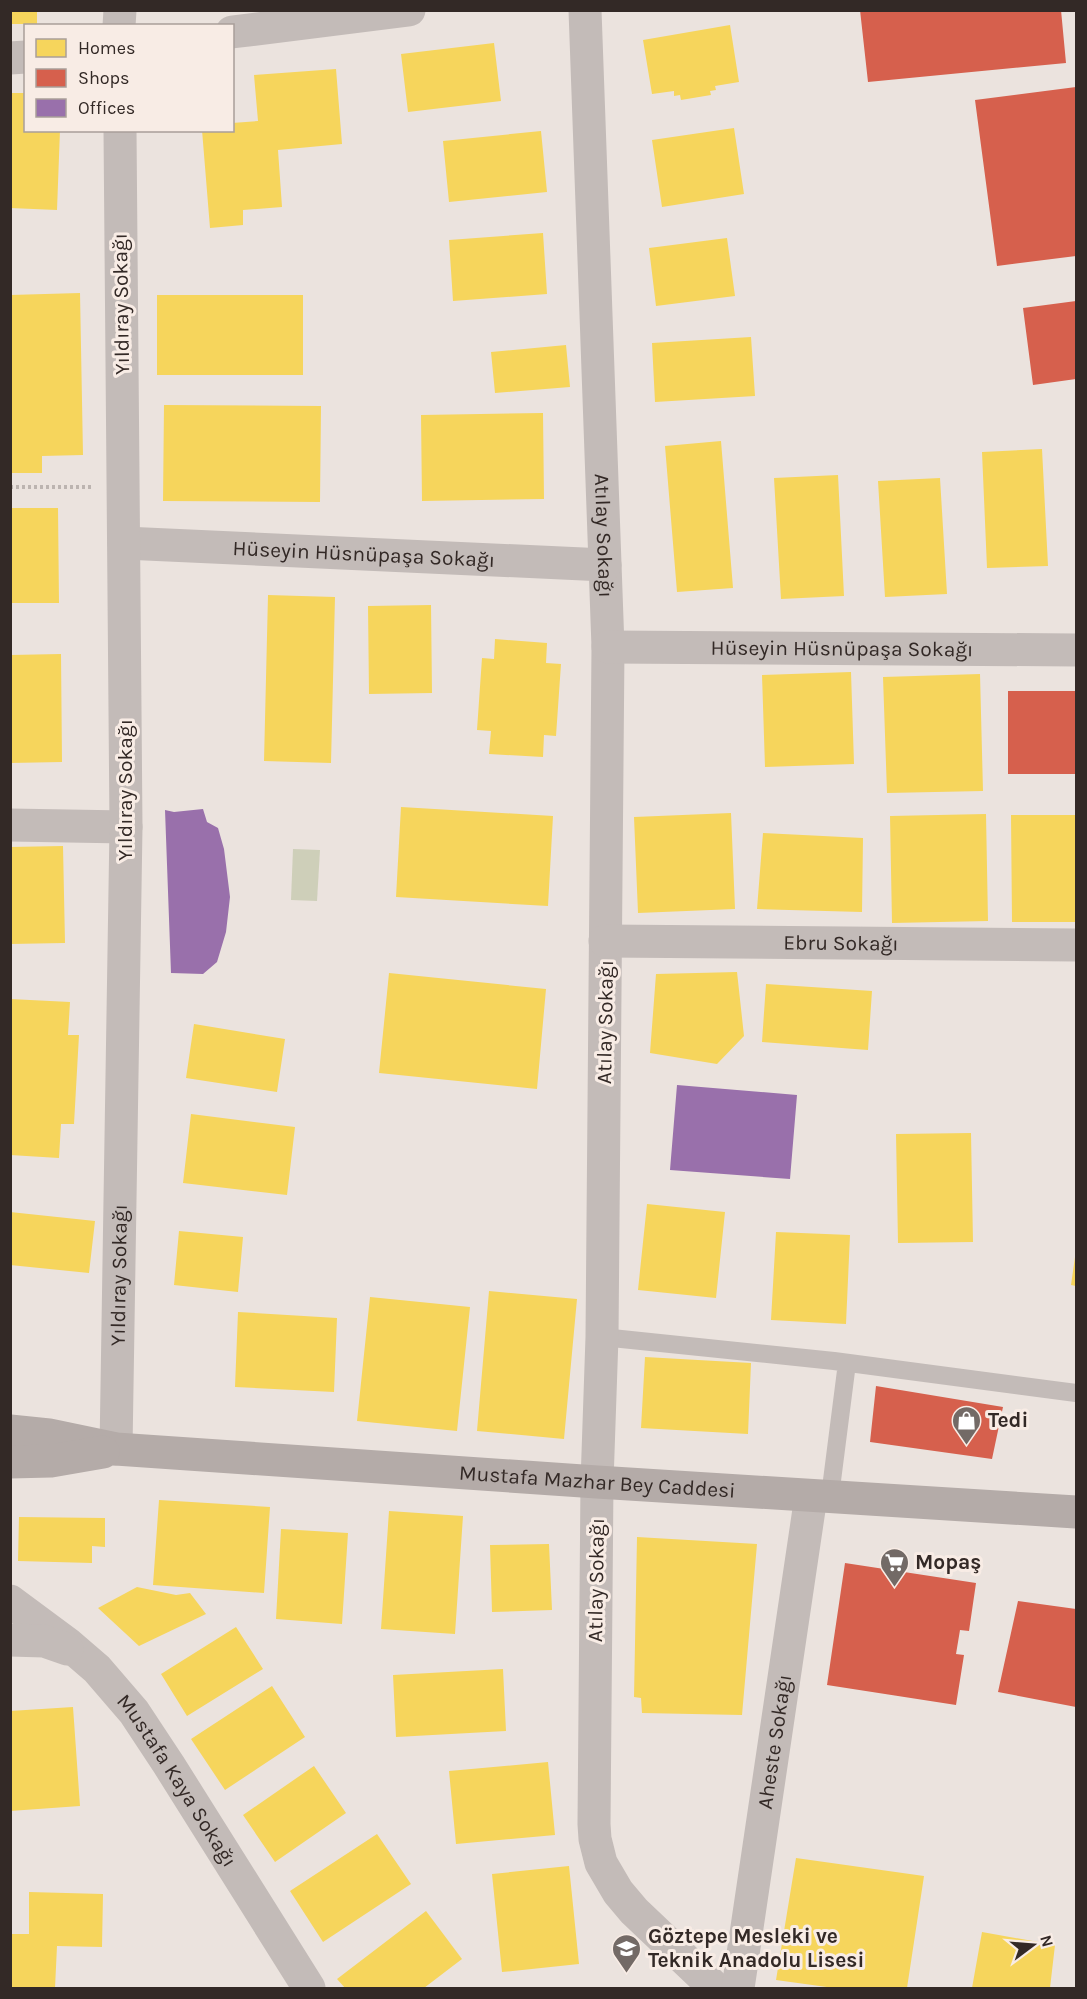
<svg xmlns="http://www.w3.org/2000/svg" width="1087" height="1999" viewBox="0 0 1087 1999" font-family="Karla,sans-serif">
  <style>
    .green { fill: #cecfb9 }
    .homes { fill: #f6d55c }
    .shops { fill: #d6604d }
    .offices { fill: #9970ab }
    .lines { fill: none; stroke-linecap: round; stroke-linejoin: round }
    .path { stroke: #bcb4b0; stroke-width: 4; stroke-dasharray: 3 3; stroke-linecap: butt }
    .lane { stroke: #c3bbb8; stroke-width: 18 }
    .street { stroke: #c3bbb8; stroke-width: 33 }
    .secondary { stroke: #b4aba8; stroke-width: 33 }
    .labels { text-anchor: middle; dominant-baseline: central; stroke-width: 6; stroke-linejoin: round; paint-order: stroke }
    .street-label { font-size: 21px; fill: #332926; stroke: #f8ece5 }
    .poi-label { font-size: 21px; font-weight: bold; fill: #332926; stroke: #f8ece5; text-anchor: start }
  </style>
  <rect width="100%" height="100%" fill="#ebe3de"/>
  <path class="green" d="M 293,849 L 320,850 L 317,901 L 291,900 Z"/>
  <path class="homes" d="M 10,10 L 37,10 L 37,24 L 10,24 Z
    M 730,25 L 739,82 L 715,86 L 716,90 L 710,91 L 711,95 L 681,100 L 680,95 L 674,96 L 674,91 L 652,94 L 643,40 Z
    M 494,43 L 501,101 L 408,112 L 401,54 Z
    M 336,69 L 342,144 L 278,150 L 282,207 L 243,210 L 243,225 L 210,228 L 202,130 L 232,130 L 232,123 L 258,121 L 254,75 Z
    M 10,93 L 26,93 L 26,130 L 60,130 L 57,210 L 10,208 Z
    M 734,128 L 744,194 L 662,207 L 652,140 Z
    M 541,131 L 547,192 L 449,202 L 443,141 Z
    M 543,233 L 547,294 L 453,301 L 449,240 Z
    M 727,238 L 735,296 L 656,306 L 649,248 Z
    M 80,293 L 83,455 L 42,456 L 42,473 L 10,473 L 10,295 Z
    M 157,295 L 303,295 L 303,375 L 157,375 Z
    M 751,337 L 755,396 L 655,402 L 652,343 Z
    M 566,345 L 570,387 L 495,393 L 491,352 Z
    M 164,405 L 321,406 L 320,502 L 163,501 Z
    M 543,413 L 544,499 L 422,501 L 421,415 Z
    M 721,441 L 733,588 L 677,592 L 665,446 Z
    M 1042,449 L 1048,566 L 987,568 L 982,452 Z
    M 838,475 L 844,596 L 781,599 L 774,478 Z
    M 940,478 L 947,594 L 885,597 L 878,481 Z
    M 10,508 L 58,508 L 59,603 L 10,603 Z
    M 268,595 L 335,597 L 331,763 L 264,761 Z
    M 431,605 L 432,693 L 369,694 L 368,606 Z
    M 495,639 L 547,643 L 546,663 L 561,664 L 556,736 L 544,735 L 543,757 L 489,754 L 491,731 L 477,730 L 482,658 L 494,659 Z
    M 61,654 L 62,762 L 10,763 L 10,655 Z
    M 851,672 L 854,764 L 765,767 L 762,675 Z
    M 980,674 L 983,791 L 887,793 L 883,677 Z
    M 401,807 L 553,816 L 548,906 L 396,897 Z
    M 731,813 L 735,909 L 638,913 L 634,817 Z
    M 986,814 L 988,921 L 892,923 L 890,816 Z
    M 1011,815 L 1076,815 L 1076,922 L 1012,922 Z
    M 763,833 L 863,838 L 862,912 L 757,909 Z
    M 63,846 L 65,943 L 10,944 L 10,847 Z
    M 737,972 L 744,1036 L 717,1064 L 650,1053 L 656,974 Z
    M 389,973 L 546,989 L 537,1089 L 379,1073 Z
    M 766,984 L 872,991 L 868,1050 L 762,1042 Z
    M 10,999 L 70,1002 L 68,1035 L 79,1035 L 74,1124 L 61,1124 L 59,1158 L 10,1155 Z
    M 194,1024 L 285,1039 L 277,1092 L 186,1078 Z
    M 191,1114 L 295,1127 L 287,1195 L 183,1183 Z
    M 971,1133 L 973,1242 L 898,1243 L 896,1134 Z
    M 647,1204 L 725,1212 L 716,1298 L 638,1290 Z
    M 10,1212 L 95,1221 L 89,1273 L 10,1265 Z
    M 179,1231 L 243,1237 L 238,1292 L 174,1285 Z
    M 776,1232 L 850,1235 L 846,1324 L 771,1320 Z
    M 1075,1257 L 1076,1257 L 1076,1286 L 1071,1285 Z
    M 489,1291 L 577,1299 L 564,1439 L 477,1431 Z
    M 370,1297 L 470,1307 L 457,1431 L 357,1421 Z
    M 238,1312 L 337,1318 L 334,1392 L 235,1387 Z
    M 645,1357 L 751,1363 L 748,1434 L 641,1428 Z
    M 159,1500 L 270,1507 L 264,1593 L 153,1585 Z
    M 389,1511 L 463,1516 L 455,1634 L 381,1629 Z
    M 19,1517 L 105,1518 L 105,1547 L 92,1546 L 92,1563 L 18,1561 Z
    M 281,1529 L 348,1533 L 342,1624 L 276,1619 Z
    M 637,1537 L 757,1544 L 742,1715 L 642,1713 L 641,1698 L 634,1697 Z
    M 549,1544 L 552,1610 L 492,1612 L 490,1545 Z
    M 137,1587 L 176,1595 L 190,1593 L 206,1614 L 139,1646 L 98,1608 Z
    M 236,1627 L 263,1669 L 187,1716 L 161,1674 Z
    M 503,1669 L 506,1731 L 396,1737 L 393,1675 Z
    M 272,1686 L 305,1737 L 225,1790 L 191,1739 Z
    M 73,1707 L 80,1806 L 10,1811 L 10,1711 Z
    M 548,1762 L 555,1835 L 456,1844 L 449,1771 Z
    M 314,1766 L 346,1813 L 275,1862 L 243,1815 Z
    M 377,1834 L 411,1884 L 323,1942 L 290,1891 Z
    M 796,1858 L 924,1876 L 907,1988 L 834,1988 L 776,1980 Z
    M 569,1866 L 579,1964 L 502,1972 L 492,1874 Z
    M 29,1892 L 103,1894 L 102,1947 L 57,1946 L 55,1988 L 10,1988 L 10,1934 L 29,1934 Z
    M 426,1911 L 462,1959 L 424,1988 L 345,1988 L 337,1979 Z
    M 982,1932 L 1055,1945 L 1050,1988 L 972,1988 Z"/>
  <path class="shops" d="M 860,10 L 1061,10 L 1066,63 L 868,82 Z
    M 1076,87 L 1076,256 L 997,266 L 975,100 Z
    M 1076,301 L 1076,379 L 1033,385 L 1023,308 Z
    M 1008,691 L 1076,691 L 1076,774 L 1008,774 Z
    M 876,1386 L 1003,1407 L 992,1459 L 870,1442 Z
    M 845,1563 L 976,1583 L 969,1631 L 960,1630 L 956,1654 L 964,1655 L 956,1705 L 827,1685 Z
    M 1018,1601 L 1076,1609 L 1076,1707 L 998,1692 Z"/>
  <path class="offices" d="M 203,809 L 207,822 L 218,828 L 224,849 L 230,897 L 226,932 L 217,962 L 203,974 L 171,973 L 165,810 L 174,812 Z
    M 677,1085 L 797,1095 L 790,1179 L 670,1170 Z"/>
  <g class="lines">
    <path class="path" d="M 10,487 L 91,487"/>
    <path class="lane" d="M 602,1337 L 834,1361 L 1076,1393
      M 830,1496 L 847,1363"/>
    <g class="street">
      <path id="s1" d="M 585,10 L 608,647 L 602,1337 L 597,1482 L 594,1824 L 595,1839 L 601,1863 L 618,1892 L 634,1911 L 715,1988"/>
      <path d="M 119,26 L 120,10"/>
      <path d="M 232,32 L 409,10"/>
      <path d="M 10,58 L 26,57"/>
      <path id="s2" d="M 124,543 L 605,565"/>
      <path id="s3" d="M 608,647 L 1076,650"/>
      <path d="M 10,825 L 126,827"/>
      <path id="s4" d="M 605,941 L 1076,945"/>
      <path id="s5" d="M 116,1449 L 126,827 L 120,130"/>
      <path id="s6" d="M 10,1601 L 68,1644 L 97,1669 L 134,1712 L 169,1765 L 309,1988"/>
      <path d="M 10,1640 L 44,1641 L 67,1649"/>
      <path id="s7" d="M 738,1988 L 811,1496"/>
    </g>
    <g class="secondary">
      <path id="s8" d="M 10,1431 L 49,1435 L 116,1449 L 597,1482 L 1076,1512"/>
      <path d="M 10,1462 L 51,1461 L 103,1452"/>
    </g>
  </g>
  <defs>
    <symbol id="shop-pin" viewBox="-11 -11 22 30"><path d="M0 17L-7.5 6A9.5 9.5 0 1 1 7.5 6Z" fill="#736a66" stroke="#f8ece5"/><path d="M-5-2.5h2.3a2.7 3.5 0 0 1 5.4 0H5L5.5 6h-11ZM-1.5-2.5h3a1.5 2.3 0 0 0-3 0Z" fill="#fff"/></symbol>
    <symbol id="supermarket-pin" viewBox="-11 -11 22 30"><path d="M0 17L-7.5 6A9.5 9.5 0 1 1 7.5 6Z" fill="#736a66" stroke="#f8ece5"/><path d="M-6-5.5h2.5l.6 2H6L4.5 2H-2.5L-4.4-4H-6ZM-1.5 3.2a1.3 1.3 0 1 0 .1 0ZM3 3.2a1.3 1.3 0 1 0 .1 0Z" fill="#fff"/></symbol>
    <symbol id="school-pin" viewBox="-11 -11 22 30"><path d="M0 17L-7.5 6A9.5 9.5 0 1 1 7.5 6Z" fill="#736a66" stroke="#f8ece5"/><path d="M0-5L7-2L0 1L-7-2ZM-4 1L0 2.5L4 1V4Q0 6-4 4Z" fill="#fff"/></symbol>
  </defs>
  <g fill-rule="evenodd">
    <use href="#shop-pin" x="950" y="1404" width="33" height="45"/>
    <use href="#supermarket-pin" x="878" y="1546" width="33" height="45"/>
    <use href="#school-pin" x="610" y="1932" width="33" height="45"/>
  </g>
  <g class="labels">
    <g class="street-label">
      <text transform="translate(121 304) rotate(-91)">Yıldıray Sokağı</text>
      <text stroke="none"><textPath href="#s1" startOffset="526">Atılay Sokağı</textPath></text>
      <text stroke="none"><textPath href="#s2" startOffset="240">Hüseyin Hüsnüpaşa Sokağı</textPath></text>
      <text stroke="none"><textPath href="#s3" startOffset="234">Hüseyin Hüsnüpaşa Sokağı</textPath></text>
      <text transform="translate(125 790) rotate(-90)">Yıldıray Sokağı</text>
      <text stroke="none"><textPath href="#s4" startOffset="236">Ebru Sokağı</textPath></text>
      <text transform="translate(605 1022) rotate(-89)">Atılay Sokağı</text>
      <text stroke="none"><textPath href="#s5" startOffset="174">Yıldıray Sokağı</textPath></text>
      <text stroke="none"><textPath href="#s8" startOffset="590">Mustafa Mazhar Bey Caddesi</textPath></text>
      <text transform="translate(596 1580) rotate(-89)">Atılay Sokağı</text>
      <text stroke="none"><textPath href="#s7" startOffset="249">Aheste Sokağı</textPath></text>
      <text stroke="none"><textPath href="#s6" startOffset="248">Mustafa Kaya Sokağı</textPath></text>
    </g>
    <g class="poi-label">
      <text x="988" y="1420">Tedi</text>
      <text x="915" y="1562">Mopaş</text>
      <text x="648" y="1936">Göztepe Mesleki ve<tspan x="648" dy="24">Teknik Anadolu Lisesi</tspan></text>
    </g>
  </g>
  <rect width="1087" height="1999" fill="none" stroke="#332926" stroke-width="24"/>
  <rect x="24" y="24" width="210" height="108" fill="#f8ece5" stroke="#a99e99" stroke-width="1.5"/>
  <rect x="36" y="39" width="30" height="18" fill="#f6d55c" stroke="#a99e99" stroke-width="1.5"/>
  <text x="78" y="54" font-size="18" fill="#332926">Homes</text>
  <rect x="36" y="69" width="30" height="18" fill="#d6604d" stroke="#a99e99" stroke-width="1.5"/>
  <text x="78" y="84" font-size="18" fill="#332926">Shops</text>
  <rect x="36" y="99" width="30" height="18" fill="#9970ab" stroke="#a99e99" stroke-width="1.5"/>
  <text x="78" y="114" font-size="18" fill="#332926">Offices</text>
  <g transform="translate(1033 1945) rotate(74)" stroke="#f8ece5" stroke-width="4.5" paint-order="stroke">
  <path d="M0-4.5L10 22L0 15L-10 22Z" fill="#332926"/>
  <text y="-9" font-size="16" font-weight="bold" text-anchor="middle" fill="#332926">N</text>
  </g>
</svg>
